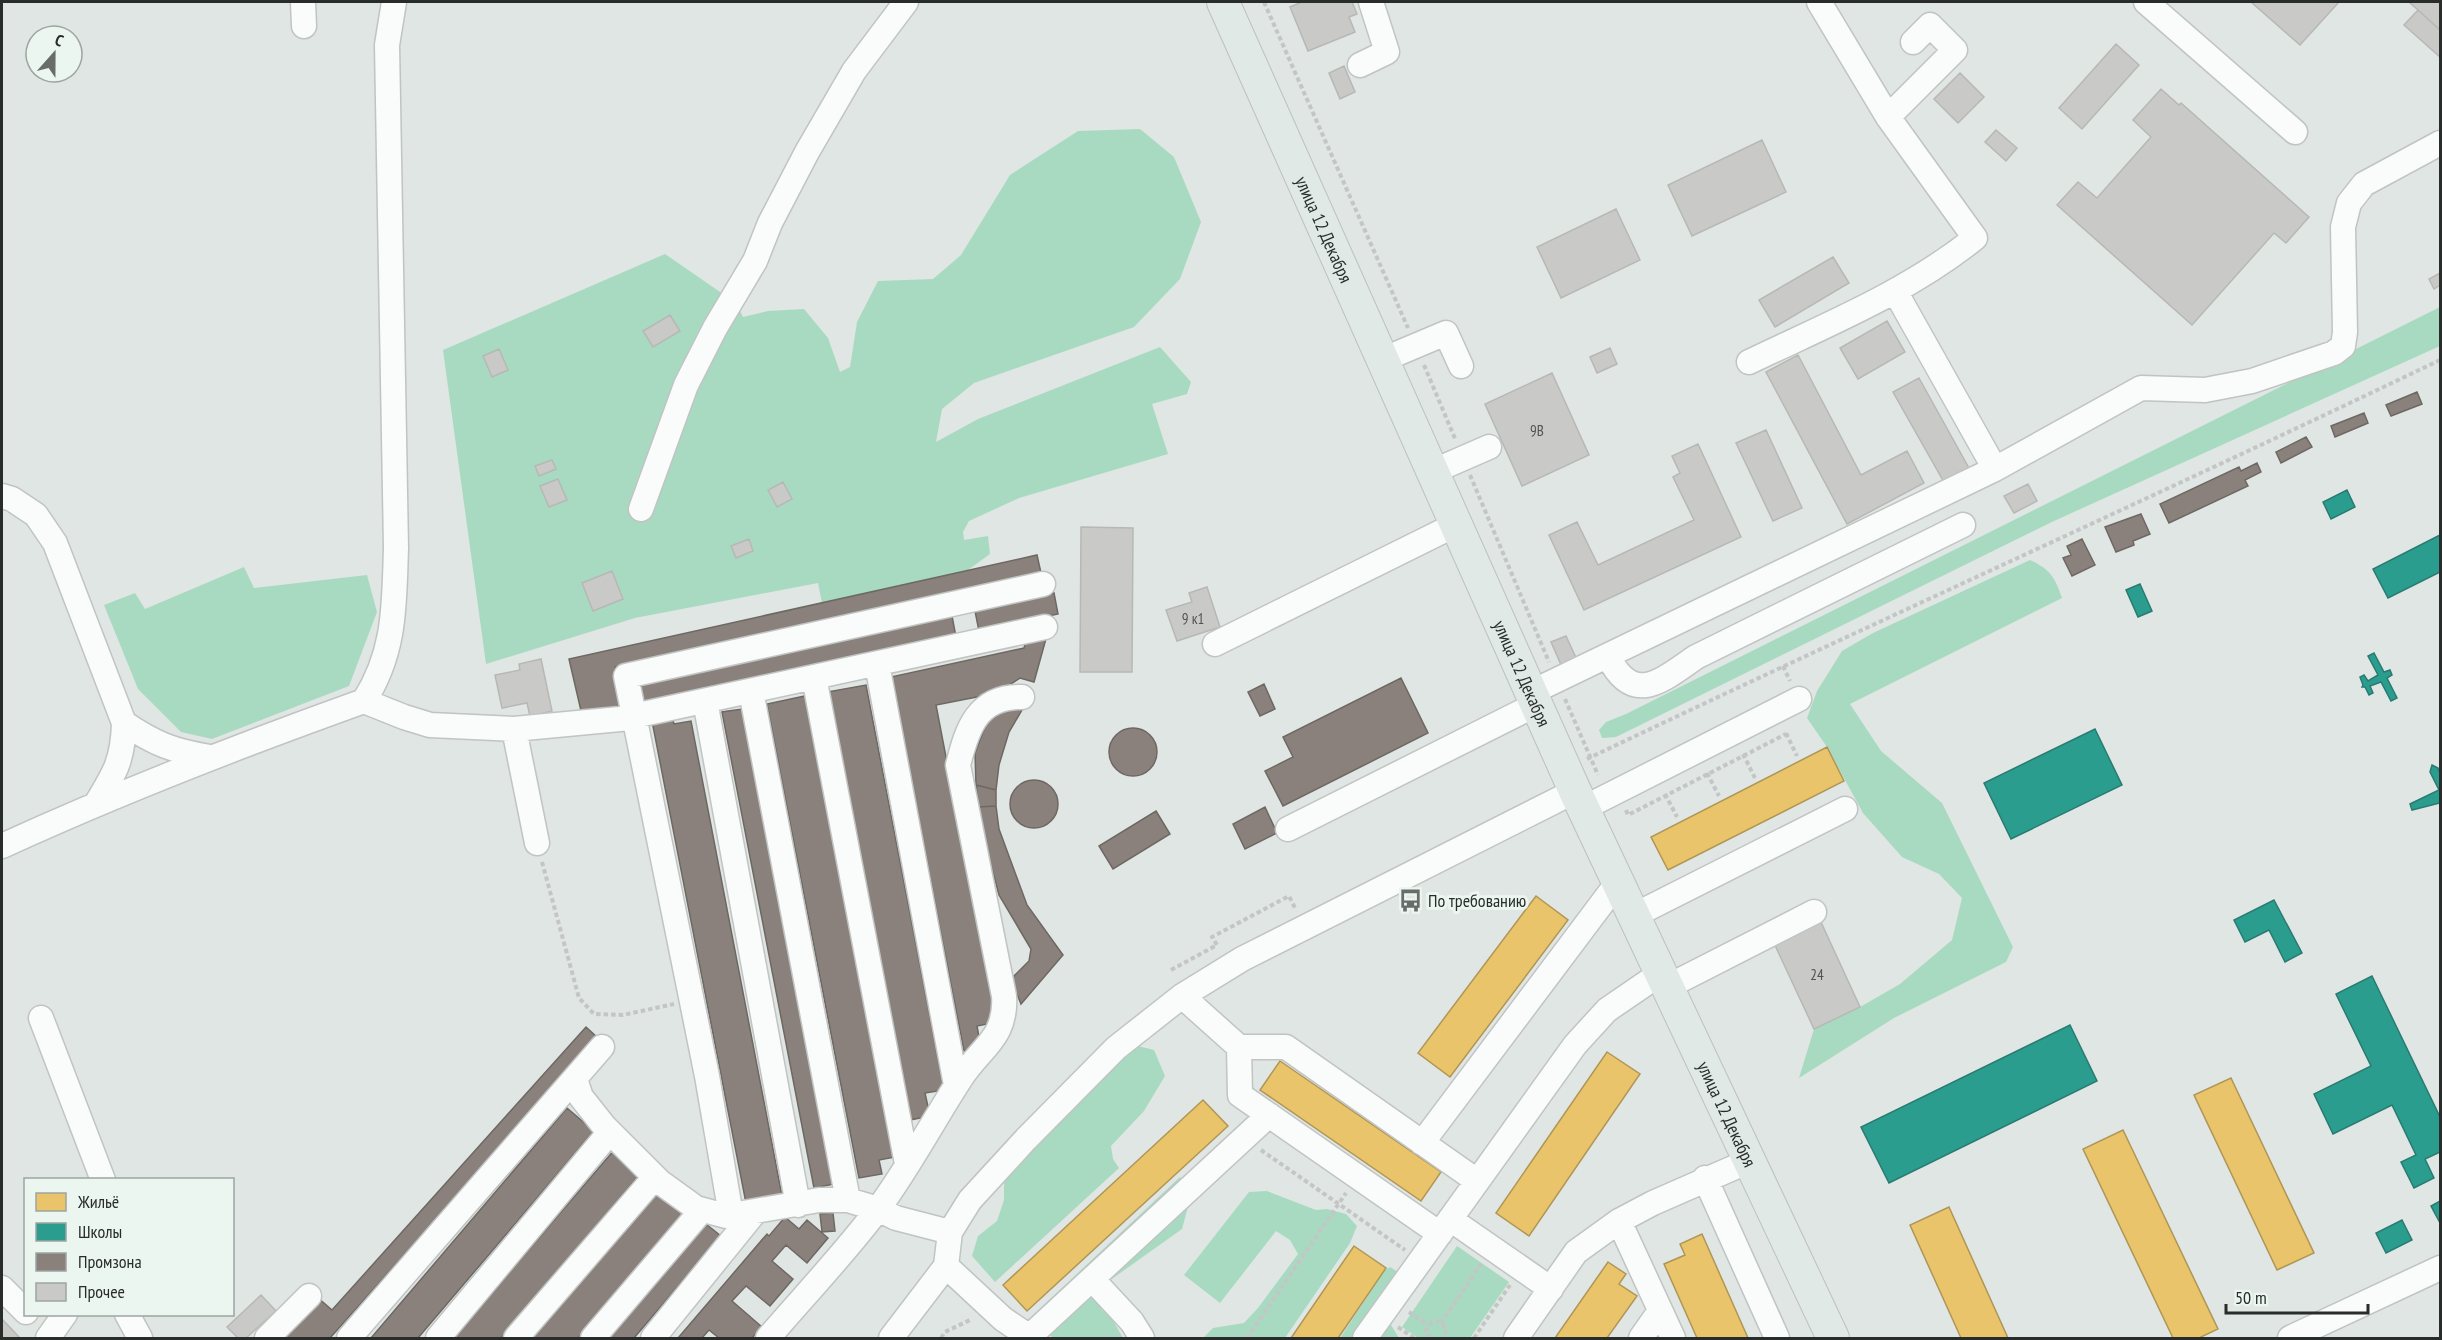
<svg xmlns="http://www.w3.org/2000/svg" width="2442" height="1340" viewBox="0 0 2442 1340" font-family="'PT Sans Narrow',sans-serif">
  <style>
    .green { fill: #a8dac2 }
    .homes { fill: #e9c46a; stroke: #af9657; stroke-width: 1.5 }
    .schools { fill: #2a9d8f; stroke: #297b71; stroke-width: 1.5 }
    .industry { fill: #8a817c; stroke: #6d6863; stroke-width: 1.5 }
    .building { fill: #c9c9c8; stroke: #b7b8b6; stroke-width: 1.5 }
    .lines { fill: none; stroke-linecap: round; stroke-linejoin: round }
    .minor-casing { stroke: #c0c4c2; stroke-width: 27 }
    .major-casing { stroke: #bdc0be; stroke-width: 34 }
    .path { stroke: #c4c6c5; stroke-width: 4; stroke-dasharray: 4.5 3; stroke-linecap: butt }
    .minor { stroke: #fafbfb; stroke-width: 24 }
    .major { stroke: #e0e9e5; stroke-width: 32 }
    .labels { text-anchor: middle; dominant-baseline: central; stroke-width: 6; stroke-linejoin: round; paint-order: stroke }
    .number-label { font-size: 15px; fill: #505352 }
    .street-label { font-size: 18px; fill: #282c2a; stroke: #ebf6f0 }
    .poi-label { font-size: 18px; fill: #282c2a; stroke: #ebf6f0; text-anchor: start }
  </style>
  <rect width="100%" height="100%" fill="#e0e6e3"/>
  <path class="green" d="M 1140,129 L 1174,157 L 1201,222 L 1180,279 L 1134,327 L 974,383 L 942,409 L 936,442 L 978,419 L 1160,347 L 1191,382 L 1187,394 L 1152,404 L 1168,454 L 1019,498 L 969,521 L 963,532 L 964,540 L 988,536 L 990,554 L 968,570 L 822,603 L 818,583 L 635,618 L 486,664 L 443,350 L 665,254 L 736,303 L 743,317 L 768,311 L 804,309 L 828,338 L 840,372 L 850,367 L 857,322 L 878,281 L 933,279 L 961,255 L 1010,175 L 1078,131 Z
    M 2440,307 L 2440,346 L 2054,521 L 1616,737 L 1602,738 L 1599,730 L 1606,722 L 1626,714 Z
    M 2030,560 C 2050,569 2055,577 2062,598 L 1850,704 L 1881,751 L 1942,803 L 2013,947 L 2006,962 L 1894,1018 L 1799,1078 L 1814,1029 L 1860,1007 L 1900,984 L 1952,940 L 1962,898 L 1939,874 L 1902,857 L 1863,813 L 1827,747 L 1807,718 L 1817,691 L 1842,651 L 1873,633 Z
    M 244,567 L 254,588 L 367,575 L 377,612 L 349,686 L 212,739 L 181,732 L 138,689 L 104,605 L 135,593 L 145,609 Z
    M 1134,1045 L 1154,1050 L 1165,1076 L 1144,1111 L 1111,1146 L 1113,1159 L 1119,1168 L 995,1282 L 972,1256 L 978,1236 L 997,1221 L 1004,1200 L 1004,1183 L 1010,1167 Z
    M 1180,1177 L 1189,1203 L 1182,1229 L 1109,1281 L 1101,1309 L 1111,1317 L 1123,1338 L 1053,1338 L 1031,1317 Z
    M 1267,1191 L 1316,1210 L 1327,1209 L 1346,1214 L 1357,1226 L 1350,1243 L 1285,1338 L 1203,1338 L 1213,1328 L 1244,1323 L 1258,1308 L 1298,1254 L 1290,1240 L 1276,1231 L 1220,1303 L 1184,1275 L 1249,1192 Z
    M 1457,1246 L 1509,1282 L 1470,1338 L 1418,1338 L 1402,1327 Z
    M 1390,1267 L 1398,1272 L 1388,1320 L 1399,1338 L 1340,1338 L 1385,1270 Z"/>
  <path class="homes" d="M 1827,747 L 1844,781 L 1668,870 L 1651,837 Z
    M 1536,896 L 1568,920 L 1450,1077 L 1418,1053 Z
    M 1607,1052 L 1640,1074 L 1529,1236 L 1496,1213 Z
    M 1280,1061 L 1441,1172 L 1421,1201 L 1260,1090 Z
    M 2231,1078 L 2314,1253 L 2277,1270 L 2194,1095 Z
    M 1203,1100 L 1228,1126 L 1027,1311 L 1003,1285 Z
    M 2123,1130 L 2218,1329 L 2199,1338 L 2173,1338 L 2083,1149 Z
    M 1949,1207 L 2008,1338 L 1961,1338 L 1910,1225 Z
    M 1702,1234 L 1748,1338 L 1697,1338 L 1664,1264 L 1685,1255 L 1680,1244 Z
    M 1354,1246 L 1386,1268 L 1345,1328 L 1338,1338 L 1291,1338 Z
    M 1608,1262 L 1626,1274 L 1619,1284 L 1637,1296 L 1607,1338 L 1555,1338 Z"/>
  <path class="schools" d="M 2347,490 L 2355,507 L 2331,519 L 2323,502 Z
    M 2440,535 L 2440,572 L 2388,598 L 2373,569 Z
    M 2140,584 L 2152,611 L 2138,617 L 2126,590 Z
    M 2374,653 L 2384,672 L 2390,670 L 2392,675 L 2387,678 L 2397,698 L 2391,701 L 2381,682 L 2370,686 L 2373,693 L 2369,695 L 2365,687 L 2362,687 L 2363,685 L 2360,677 L 2364,675 L 2368,681 L 2378,675 L 2368,656 Z
    M 2095,729 L 2122,785 L 2011,839 L 1984,783 Z
    M 2432,765 L 2438,768 L 2440,774 L 2440,803 L 2412,810 L 2410,804 L 2439,790 L 2430,772 Z
    M 2274,900 L 2302,953 L 2285,962 L 2269,930 L 2245,942 L 2234,920 Z
    M 2372,976 L 2440,1117 L 2440,1152 L 2425,1159 L 2434,1178 L 2414,1188 L 2401,1162 L 2416,1155 L 2392,1105 L 2333,1134 L 2314,1094 L 2371,1066 L 2336,994 Z
    M 2070,1025 L 2097,1081 L 1889,1183 L 1861,1127 Z
    M 2440,1201 L 2440,1223 L 2431,1206 Z
    M 2402,1220 L 2412,1240 L 2386,1253 L 2376,1233 Z"/>
  <path class="industry" d="M 2417,392 L 2422,404 L 2391,416 L 2386,405 Z
    M 2364,413 L 2368,423 L 2335,437 L 2331,426 Z
    M 2306,437 L 2312,447 L 2281,463 L 2276,452 Z
    M 2257,463 L 2261,472 L 2245,480 L 2248,486 L 2169,523 L 2160,504 L 2239,467 L 2241,471 Z
    M 2141,514 L 2150,534 L 2133,541 L 2134,545 L 2116,552 L 2105,527 Z
    M 2082,539 L 2095,565 L 2072,576 L 2063,558 L 2071,555 L 2067,546 Z
    M 1037,555 L 1041,573 L 615,667 L 623,705 L 582,715 L 569,659 Z
    M 1054,593 L 1058,614 L 979,631 L 975,611 Z
    M 952,616 L 956,637 L 641,706 L 637,685 Z
    M 1047,635 L 1034,682 L 1020,678 L 997,693 L 936,705 L 997,1022 L 977,1026 L 981,1048 L 964,1051 L 891,677 L 1024,648 L 1027,637 Z
    M 1401,678 L 1428,733 L 1283,806 L 1265,771 L 1293,757 L 1283,737 Z
    M 1264,684 L 1275,709 L 1260,716 L 1248,692 Z
    M 866,685 L 944,1090 L 925,1093 L 930,1116 L 910,1120 L 827,692 Z
    M 805,696 L 895,1157 L 879,1160 L 882,1174 L 859,1178 L 767,704 Z
    M 1006,704 L 1022,710 L 1009,732 L 999,765 L 996,790 L 976,785 L 975,753 L 988,719 Z
    M 742,709 L 834,1184 L 814,1188 L 722,712 Z
    M 672,717 L 674,724 L 691,721 L 782,1196 L 746,1203 L 652,721 Z
    M1109 752a24 24 0 1 1 48 0a24 24 0 1 1-48 0Z
    M1010 804a24 24 0 1 1 48 0a24 24 0 1 1-48 0Z
    M 976,785 L 996,790 L 996,806 L 979,807 Z
    M 996,806 L 999,829 L 1027,905 L 1063,955 L 1021,1004 L 1011,979 L 1029,961 L 1031,949 L 999,895 L 983,835 L 979,807 Z
    M 1265,807 L 1277,833 L 1245,849 L 1233,824 Z
    M 1156,811 L 1170,834 L 1113,869 L 1099,846 Z
    M 586,1027 L 598,1038 L 330,1338 L 279,1338 L 317,1297 L 332,1310 Z
    M 567,1108 L 594,1131 L 418,1338 L 371,1338 Z
    M 615,1149 L 642,1172 L 501,1338 L 453,1338 Z
    M 659,1187 L 687,1210 L 578,1338 L 531,1338 Z
    M 833,1213 L 835,1231 L 822,1232 L 820,1214 Z
    M 785,1217 L 799,1229 L 807,1220 L 828,1238 L 807,1263 L 786,1245 L 772,1261 L 793,1279 L 770,1306 L 746,1286 L 732,1301 L 762,1327 L 752,1338 L 719,1338 L 709,1330 L 702,1338 L 678,1338 L 767,1234 L 769,1236 Z
    M 706,1224 L 721,1236 L 634,1338 L 609,1338 Z"/>
  <path class="building" d="M 1302,2 L 1352,2 L 1357,14 L 1349,17 L 1355,32 L 1308,51 L 1290,7 Z
    M 2251,2 L 2339,2 L 2300,45 Z
    M 2409,2 L 2440,2 L 2440,30 L 2418,10 Z
    M 2418,10 L 2440,30 L 2440,57 L 2404,25 Z
    M 2116,44 L 2139,65 L 2082,129 L 2059,108 Z
    M 1344,66 L 1355,92 L 1340,99 L 1329,73 Z
    M 1960,73 L 1984,97 L 1958,123 L 1934,99 Z
    M 2161,89 L 2179,105 L 2181,103 L 2309,217 L 2286,243 L 2274,233 L 2192,325 L 2057,205 L 2078,182 L 2097,198 L 2151,137 L 2133,120 Z
    M 1996,130 L 2017,148 L 2006,161 L 1985,142 Z
    M 1762,140 L 1786,192 L 1692,236 L 1668,185 Z
    M 1616,209 L 1640,260 L 1561,298 L 1537,247 Z
    M 1833,257 L 1849,283 L 1775,327 L 1759,300 Z
    M 2440,273 L 2440,285 L 2434,289 L 2429,279 Z
    M 670,315 L 680,331 L 653,347 L 643,331 Z
    M 1887,321 L 1905,352 L 1858,379 L 1840,348 Z
    M 1610,348 L 1617,364 L 1597,373 L 1590,357 Z
    M 499,349 L 508,370 L 492,377 L 483,356 Z
    M 1798,355 L 1861,475 L 1907,451 L 1924,483 L 1847,524 L 1766,372 Z
    M 1552,373 L 1589,455 L 1522,486 L 1485,404 Z
    M 1919,378 L 1970,470 L 1945,484 L 1893,392 Z
    M 1766,430 L 1802,508 L 1773,521 L 1736,443 Z
    M 1698,444 L 1741,537 L 1584,610 L 1549,535 L 1577,522 L 1598,565 L 1694,520 L 1673,477 L 1680,473 L 1672,456 Z
    M 552,460 L 556,469 L 539,476 L 535,466 Z
    M 558,479 L 567,500 L 549,507 L 540,486 Z
    M 783,482 L 792,499 L 777,507 L 768,490 Z
    M 2028,484 L 2037,501 L 2014,513 L 2004,496 Z
    M 1081,527 L 1133,528 L 1132,672 L 1080,672 Z
    M 749,539 L 753,551 L 736,558 L 731,546 Z
    M 612,571 L 623,599 L 593,611 L 582,583 Z
    M 1207,587 L 1220,627 L 1177,641 L 1166,610 L 1192,602 L 1189,593 Z
    M 1566,636 L 1577,660 L 1562,667 L 1551,642 Z
    M 541,659 L 552,711 L 530,716 L 527,703 L 502,708 L 495,675 L 520,670 L 519,664 Z
    M 1820,920 L 1860,1007 L 1814,1029 L 1773,941 Z
    M 261,1295 L 276,1311 L 246,1338 L 238,1338 L 227,1327 Z
    M 2,1319 L 20,1338 L 2,1338 Z"/>
  <g class="lines">
    <defs>
      <path id="minor" d="M 303,2 L 304,26
        M 2146,2 L 2295,132
        M 1360,65 L 1387,52 L 1371,2
        M 1888,117 L 1955,50 L 1930,25 L 1913,42
        M 1382,360 L 1446,333 L 1461,366
        M 1749,362 C 1826,325 1908,292 1975,238 L 1888,117 L 1819,2
        M 1995,469 L 2141,388 L 2205,390 L 2252,381 L 2334,353 L 2343,346 L 2345,332 L 2343,227 L 2349,203 L 2364,184 L 2440,143
        M 1434,471 L 1489,447
        M 2,496 L 12,499 L 36,515 L 55,543 L 124,723 C 123,760 115,773 96,804
        M 641,509 L 686,385 L 715,328 L 755,261 L 770,223 L 807,152 L 854,71 L 906,2
        M 1215,644 L 1457,524
        M 1608,656 C 1633,707 1661,681 1696,657 L 1963,525
        M 877,664 L 956,1085
        M 814,677 L 907,1164
        M 751,691 L 848,1200
        M 1532,692 L 1995,469 L 1895,291
        M 364,701 L 404,717 L 430,725 L 514,729 L 620,719 L 1045,627
        M 705,701 L 798,1205
        M 124,723 C 155,744 173,751 210,757
        M 514,729 L 537,843
        M 1584,808 L 1799,699
        M 1288,829 L 1537,704
        M 2,846 C 120,792 241,745 364,701 C 396,651 394,604 396,548 L 387,45 L 394,2
        M 1635,915 L 1845,809
        M 1667,987 L 1814,912
        M 1182,996 L 1239,1047 L 1240,1095 L 1440,1234
        M 41,1018 L 103,1180
        M 1239,1047 L 1286,1047 L 1477,1181
        M 575,1079 L 581,1097 L 604,1126 L 660,1182 L 696,1208 L 726,1216 L 819,1200 L 848,1200 L 878,1209 L 896,1218 L 950,1232
        M 1422,1143 L 1618,882
        M 1705,1178 L 1777,1338
        M 731,1215 L 707,1076 L 626,676 L 1043,584
        M 1450,1219 L 1551,1289
        M 1619,1221 L 1673,1338
        M 946,1266 L 1003,1319 L 1031,1338
        M 1092,1279 L 1132,1322 L 1142,1338
        M 2,1288 L 26,1312
        M 127,1314 L 140,1338
        M 1029,1337 L 1269,1115
        M 48,1338 L 65,1314
        M 267,1338 L 309,1296
        M 349,1338 L 602,1047
        M 438,1338 L 610,1132
        M 516,1338 L 655,1177
        M 593,1338 L 702,1210
        M 653,1338 L 755,1212
        M 768,1338 C 804,1296 844,1254 878,1209 C 908,1169 933,1121 961,1078 C 980,1048 1007,1038 1004,996 L 958,765 C 967,729 977,696 1022,697
        M 891,1338 L 946,1266 L 950,1232 L 970,1200 L 1026,1139 L 1116,1048 L 1182,996 L 1242,959 L 1575,791
        M 1365,1338 L 1575,1045 L 1607,1010 L 1661,973
        M 1516,1338 L 1576,1252 L 1619,1221 L 1653,1203 L 1749,1161
        M 1641,1338 L 1660,1311
        M 2290,1338 L 2440,1268"/>
      <g id="major">
        <path id="s1" d="M 1223,2 L 1575,791 L 1833,1338"/>
      </g>
    </defs>
    <use href="#minor" class="minor-casing"/>
    <use href="#major" class="major-casing"/>
    <path class="path" d="M 1264,2 L 1408,328
      M 1424,365 L 1456,441
      M 1470,475 L 1549,662
      M 1783,666 L 1790,681
      M 1565,699 L 1598,775
      M 1786,733 L 1797,756
      M 1743,754 L 1755,778
      M 1587,759 C 1870,624 2157,496 2440,360
      M 1707,773 L 1719,796
      M 1665,794 L 1677,817
      M 1626,810 L 1628,815 L 1786,734
      M 542,862 L 579,998 L 594,1014 L 623,1015 L 674,1004
      M 1171,970 L 1217,945 L 1212,937 L 1289,896 L 1296,910
      M 1261,1150 L 1405,1250
      M 1409,1312 L 1428,1325
      M 1441,1323 L 1481,1264
      M 1398,1327 L 1414,1338
      M 941,1338 L 945,1332 L 972,1319
      M 1247,1338 L 1346,1193
      M 1430,1338 L 1426,1330 L 1432,1322 L 1437,1321 L 1445,1327 L 1446,1331 L 1441,1338
      M 1474,1338 L 1510,1285"/>
    <use href="#minor" class="minor"/>
    <use href="#major" class="major"/>
  </g>
  <defs>
    <symbol id="bus-bare" viewBox="-9 -9 18 18"><path d="M-5-6H5V4H4V6H2V4H-2V6H-4V4H-5ZM-3.5-4V0h7V-4ZM-3.5 1.2v1.5H-2V1.2ZM2 1.2v1.5H3.5V1.2Z" fill="#686d6b" stroke="#ebf6f0" stroke-width="2.5" paint-order="stroke"/></symbol>
  </defs>
  <g fill-rule="evenodd">
    <use href="#bus-bare" x="1394" y="884" width="33" height="33"/>
  </g>
  <g class="labels">
    <g class="number-label">
      <text x="1537" y="430">9В</text>
      <text x="1193" y="618">9 к1</text>
      <text x="1817" y="974">24</text>
    </g>
    <g class="street-label">
      <text stroke="none"><textPath href="#s1" startOffset="249">улица 12 Декабря</textPath></text>
      <text stroke="none"><textPath href="#s1" startOffset="735">улица 12 Декабря</textPath></text>
      <text stroke="none"><textPath href="#s1" startOffset="1221">улица 12 Декабря</textPath></text>
    </g>
    <g class="poi-label">
      <text x="1428" y="900">По требованию</text>
    </g>
  </g>
  <rect width="2442" height="1340" fill="none" stroke="#282c2a" stroke-width="6"/>
  <rect x="24" y="1178" width="210" height="138" fill="#ebf6f0" stroke="#9da5a1" stroke-width="1.5"/>
  <rect x="36" y="1193" width="30" height="18" fill="#e9c46a" stroke="#9da5a1" stroke-width="1.5"/>
  <text x="78" y="1208" font-size="18" fill="#282c2a">Жильё</text>
  <rect x="36" y="1223" width="30" height="18" fill="#2a9d8f" stroke="#9da5a1" stroke-width="1.5"/>
  <text x="78" y="1238" font-size="18" fill="#282c2a">Школы</text>
  <rect x="36" y="1253" width="30" height="18" fill="#8a817c" stroke="#9da5a1" stroke-width="1.5"/>
  <text x="78" y="1268" font-size="18" fill="#282c2a">Промзона</text>
  <rect x="36" y="1283" width="30" height="18" fill="#c9c9c8" stroke="#9da5a1" stroke-width="1.5"/>
  <text x="78" y="1298" font-size="18" fill="#282c2a">Прочее</text>
  <g transform="translate(54 54) rotate(21)"><circle r="28" fill="#ebf6f0" stroke="#9da5a1" stroke-width="1.5"/>
  <path d="M0-4.5L10 22L0 15L-10 22Z" fill="#686d6b"/>
  <text y="-9" font-size="16" font-weight="bold" text-anchor="middle" fill="#282c2a">С</text>
  </g>
  <path d="M2226 1304v9h142v-9" fill="none" stroke="#282c2a" stroke-width="3"/>
  <text x="2235" y="1304" font-size="18" fill="#282c2a" stroke="#ebf6f0" stroke-width="4.5" paint-order="stroke">50 m</text>
</svg>
